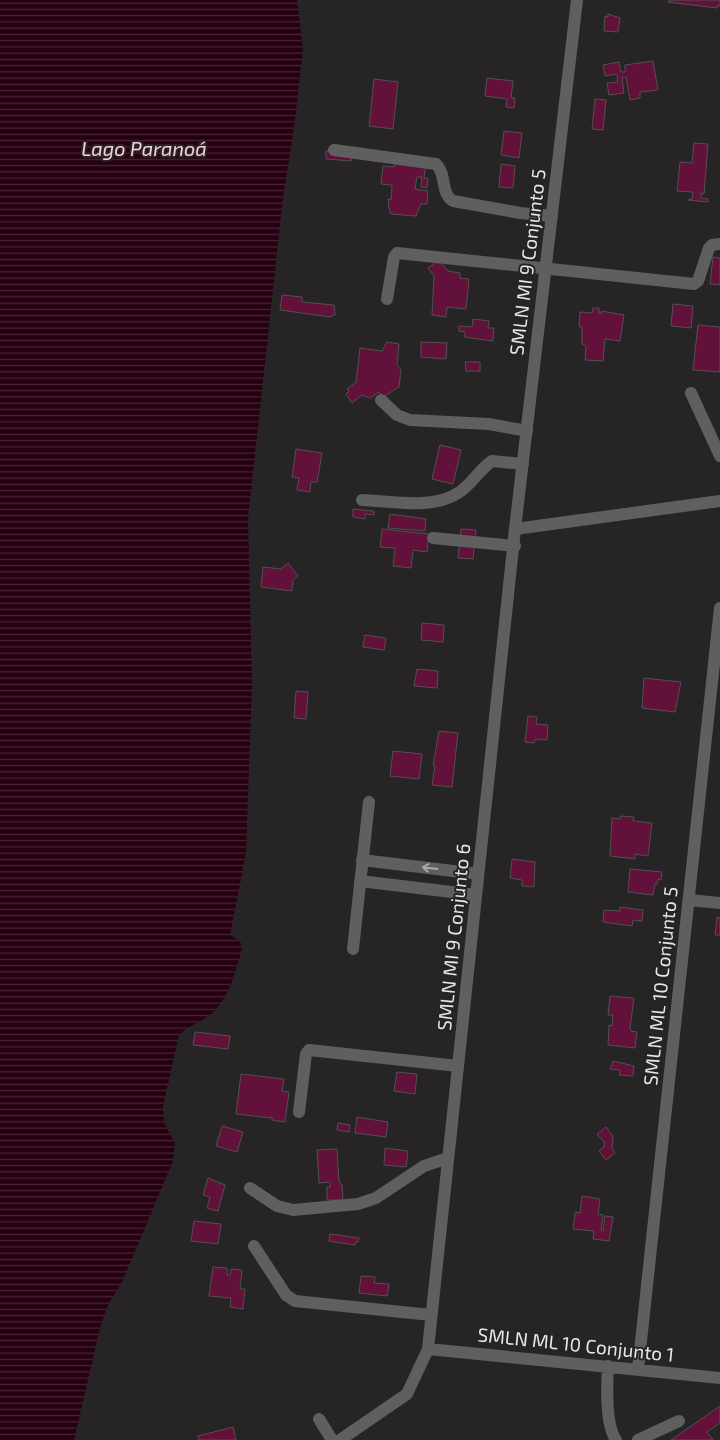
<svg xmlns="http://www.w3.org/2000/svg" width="720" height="1440" viewBox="0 0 720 1440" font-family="'Exo 2',sans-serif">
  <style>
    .water { fill: url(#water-rules) }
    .building { fill: #62113a; stroke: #535051 }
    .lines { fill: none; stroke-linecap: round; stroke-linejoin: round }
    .minor { stroke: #605f5f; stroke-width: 12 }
    .oneway { stroke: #aba9aa }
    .labels { text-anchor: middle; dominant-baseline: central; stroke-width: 4; stroke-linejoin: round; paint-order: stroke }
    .street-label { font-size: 19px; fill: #e8e6e7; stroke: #262424 }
    .water-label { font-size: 20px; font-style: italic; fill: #fdccdd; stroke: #262424 }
  </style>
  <defs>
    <pattern id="water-rules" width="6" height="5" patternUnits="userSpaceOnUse" patternTransform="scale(1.25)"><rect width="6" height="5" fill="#260012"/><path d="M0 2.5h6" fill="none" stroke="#462534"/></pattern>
  </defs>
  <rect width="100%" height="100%" fill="#262424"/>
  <path class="water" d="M 0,0 L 297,0 L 303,49 L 294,128 L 283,198 L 248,518 L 252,685 L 246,853 L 230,935 L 240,941 L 242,948 C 236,969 231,994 214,1011 C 205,1021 189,1025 179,1035 L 163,1106 L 164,1123 L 175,1143 L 173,1161 L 122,1282 L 108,1305 L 100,1328 L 74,1440 L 0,1440 Z"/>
  <path class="building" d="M 669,0 L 720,0 L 720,6 L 717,6 L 717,8 L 668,2 Z
    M 608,14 L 620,18 L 618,32 L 604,31 L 605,16 L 608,17 Z
    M 653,61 L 658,90 L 640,92 L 640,98 L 630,100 L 626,77 L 622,78 L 624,93 L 609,95 L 607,83 L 618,82 L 617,74 L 605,76 L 603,65 L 619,62 L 621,72 L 625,72 L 625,65 Z
    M 487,78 L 513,81 L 511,98 L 515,98 L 514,108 L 506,107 L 507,99 L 485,96 Z
    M 374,79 L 398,82 L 393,129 L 369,126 Z
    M 595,99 L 606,100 L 603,130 L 592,129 Z
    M 504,131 L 522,133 L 519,158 L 501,155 Z
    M 694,143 L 708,144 L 704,194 L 701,193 L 701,198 L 708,199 L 708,202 L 688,200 L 692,199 L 693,192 L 677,191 L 680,162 L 692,163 Z
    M 326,151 L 352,154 L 351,161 L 326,159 Z
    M 395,162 L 426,164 L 424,178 L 428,178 L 427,188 L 421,187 L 422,177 L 417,177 L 415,189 L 428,191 L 427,204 L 421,204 L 416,216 L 391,214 L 389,208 L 388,199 L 391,200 L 392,185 L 381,184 L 383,166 L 394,167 Z
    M 501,164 L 515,166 L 513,188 L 499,187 Z
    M 713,257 L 720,258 L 720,285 L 710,284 Z
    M 439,260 L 448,271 L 460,273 L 460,278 L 469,279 L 466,309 L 447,307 L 446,317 L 432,315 L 434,276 L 428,268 Z
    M 282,295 L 302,297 L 302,302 L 334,305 L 335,315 L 332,315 L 331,317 L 280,310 Z
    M 673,304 L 693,306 L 691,328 L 671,326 Z
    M 593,308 L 599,308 L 599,313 L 602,313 L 602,311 L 624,315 L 620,341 L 605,339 L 603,361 L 585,360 L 586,346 L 582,344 L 582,327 L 579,327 L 580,312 L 592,313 Z
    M 473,319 L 489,321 L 488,328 L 494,328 L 493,341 L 465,337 L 465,332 L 459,331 L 459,326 L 472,327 Z
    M 698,325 L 720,327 L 720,372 L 693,370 Z
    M 387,342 L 399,344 L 397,365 L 401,370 L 399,387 L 383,397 L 379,392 L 370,398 L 362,395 L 352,403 L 346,394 L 349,391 L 347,389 L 356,382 L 360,348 L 382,351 Z
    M 421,342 L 447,343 L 446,359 L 421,357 Z
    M 465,362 L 480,362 L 480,371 L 466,371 Z
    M 440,445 L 461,450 L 453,484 L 432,479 Z
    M 296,449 L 322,453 L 317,482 L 311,482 L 310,492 L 297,490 L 299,478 L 292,477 Z
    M 353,509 L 374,511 L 374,515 L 365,514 L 365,519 L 353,517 Z
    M 390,514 L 426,519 L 425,531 L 388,528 Z
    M 382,529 L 429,534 L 427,552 L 413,550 L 411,568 L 393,566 L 395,548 L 380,547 Z
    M 461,529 L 476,530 L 473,559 L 458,558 Z
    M 288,563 L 298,576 L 293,580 L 292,591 L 261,587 L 263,567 L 281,569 Z
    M 422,623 L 444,625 L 443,642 L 421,640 Z
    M 365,635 L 386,638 L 384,650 L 363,647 Z
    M 417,669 L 438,671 L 437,688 L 414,686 Z
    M 644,678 L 681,682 L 675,712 L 642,708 Z
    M 296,691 L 308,692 L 306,719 L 294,718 Z
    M 528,716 L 537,717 L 536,724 L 548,725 L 547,740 L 535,739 L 534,743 L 525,742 Z
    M 439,731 L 458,733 L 452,787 L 432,785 L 435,766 L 433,766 Z
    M 393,751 L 422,754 L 419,779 L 390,776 Z
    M 621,816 L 634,817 L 633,821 L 652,823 L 648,856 L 635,854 L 635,859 L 610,856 L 612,818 L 620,819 Z
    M 512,859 L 535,862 L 534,887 L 522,886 L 522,880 L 510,878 Z
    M 630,869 L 662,872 L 661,880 L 658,879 L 657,884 L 655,884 L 653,895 L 628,892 Z
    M 620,907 L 643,910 L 642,921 L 633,920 L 632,926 L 603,922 L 604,910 L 620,911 Z
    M 717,917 L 720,918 L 720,935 L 715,935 Z
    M 610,996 L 634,998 L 630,1028 L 631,1031 L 637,1032 L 635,1048 L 608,1045 L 609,1025 L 612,1026 L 613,1015 L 608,1015 Z
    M 195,1032 L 230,1036 L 228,1049 L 193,1045 Z
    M 613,1061 L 634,1066 L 633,1076 L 619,1075 L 620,1070 L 610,1069 Z
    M 397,1072 L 417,1074 L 415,1094 L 394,1091 Z
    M 241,1074 L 284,1079 L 282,1091 L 289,1092 L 285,1122 L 272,1120 L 272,1118 L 236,1114 Z
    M 357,1117 L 388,1122 L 386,1137 L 355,1133 Z
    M 338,1123 L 350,1125 L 349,1132 L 337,1130 Z
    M 222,1126 L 243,1132 L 237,1152 L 216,1146 Z
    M 606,1127 L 613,1136 L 612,1148 L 615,1153 L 606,1160 L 599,1151 L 604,1147 L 604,1142 L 597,1134 Z
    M 385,1148 L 408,1151 L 406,1167 L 384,1165 Z
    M 337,1149 L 339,1181 L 342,1185 L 343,1200 L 327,1200 L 327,1187 L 330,1187 L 330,1182 L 319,1183 L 317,1150 Z
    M 208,1178 L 225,1185 L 218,1211 L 207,1208 L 210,1197 L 203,1195 Z
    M 582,1196 L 600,1199 L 598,1214 L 603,1215 L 601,1230 L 603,1231 L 605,1216 L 613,1217 L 609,1241 L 593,1239 L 594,1231 L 573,1229 L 575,1212 L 580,1213 Z
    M 194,1221 L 221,1224 L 218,1244 L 191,1241 Z
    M 330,1234 L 359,1238 L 358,1242 L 356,1242 L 355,1245 L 329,1241 Z
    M 213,1267 L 227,1268 L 227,1275 L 230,1275 L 231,1269 L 242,1270 L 240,1289 L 245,1289 L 243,1309 L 230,1307 L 231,1298 L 209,1296 Z
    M 361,1276 L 375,1277 L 374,1283 L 389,1284 L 387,1296 L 359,1293 Z
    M 720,1406 L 720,1423 L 707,1432 L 713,1440 L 671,1440 Z
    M 233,1427 L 236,1440 L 199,1440 L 198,1436 Z"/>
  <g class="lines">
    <path class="minor" d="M 334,150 L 436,164 C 447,174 440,193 453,201 L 520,213 L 552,216
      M 387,299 L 394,257 L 397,253 L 694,284 L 698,281 L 709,248 L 712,245 L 720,244
      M 691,393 L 720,456
      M 381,400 L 397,415 L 410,420 L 489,424 L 527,431
      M 362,500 C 392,501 432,510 458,493 C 471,485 479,470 492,461 L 523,464
      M 515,529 L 720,501
      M 433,538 L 515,546
      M 362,860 L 478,874
      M 360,881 L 476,895
      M 689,900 L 720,903
      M 353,949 L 369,802
      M 299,1112 L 306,1054 L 309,1050 L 458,1066
      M 250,1188 L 277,1206 L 293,1210 L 358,1204 L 376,1198 L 424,1166 L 448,1158
      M 254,1246 L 286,1295 L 295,1301 L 431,1315
      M 428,1349 L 720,1378
      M 608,1366 C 607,1385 605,1425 616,1440
      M 638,1369 L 720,608
      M 319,1419 L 332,1440
      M 340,1440 L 407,1394 L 428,1349 L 515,529 L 577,0
      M 638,1440 L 679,1421"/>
  </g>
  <defs><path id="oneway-shaft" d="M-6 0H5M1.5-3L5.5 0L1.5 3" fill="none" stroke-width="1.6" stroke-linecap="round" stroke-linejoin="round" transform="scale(1.25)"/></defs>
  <use class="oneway" href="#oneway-shaft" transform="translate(430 868) rotate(-173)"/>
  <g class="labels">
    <g class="street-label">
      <text transform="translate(527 262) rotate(-83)">SMLN MI 9 Conjunto 5</text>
      <text transform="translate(453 937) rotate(-84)">SMLN MI 9 Conjunto 6</text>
      <text transform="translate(660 986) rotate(-84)">SMLN ML 10 Conjunto 5</text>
      <text transform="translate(576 1344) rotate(6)">SMLN ML 10 Conjunto 1</text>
    </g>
    <g class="water-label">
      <text x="144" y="148">Lago Paranoá</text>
    </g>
  </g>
</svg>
